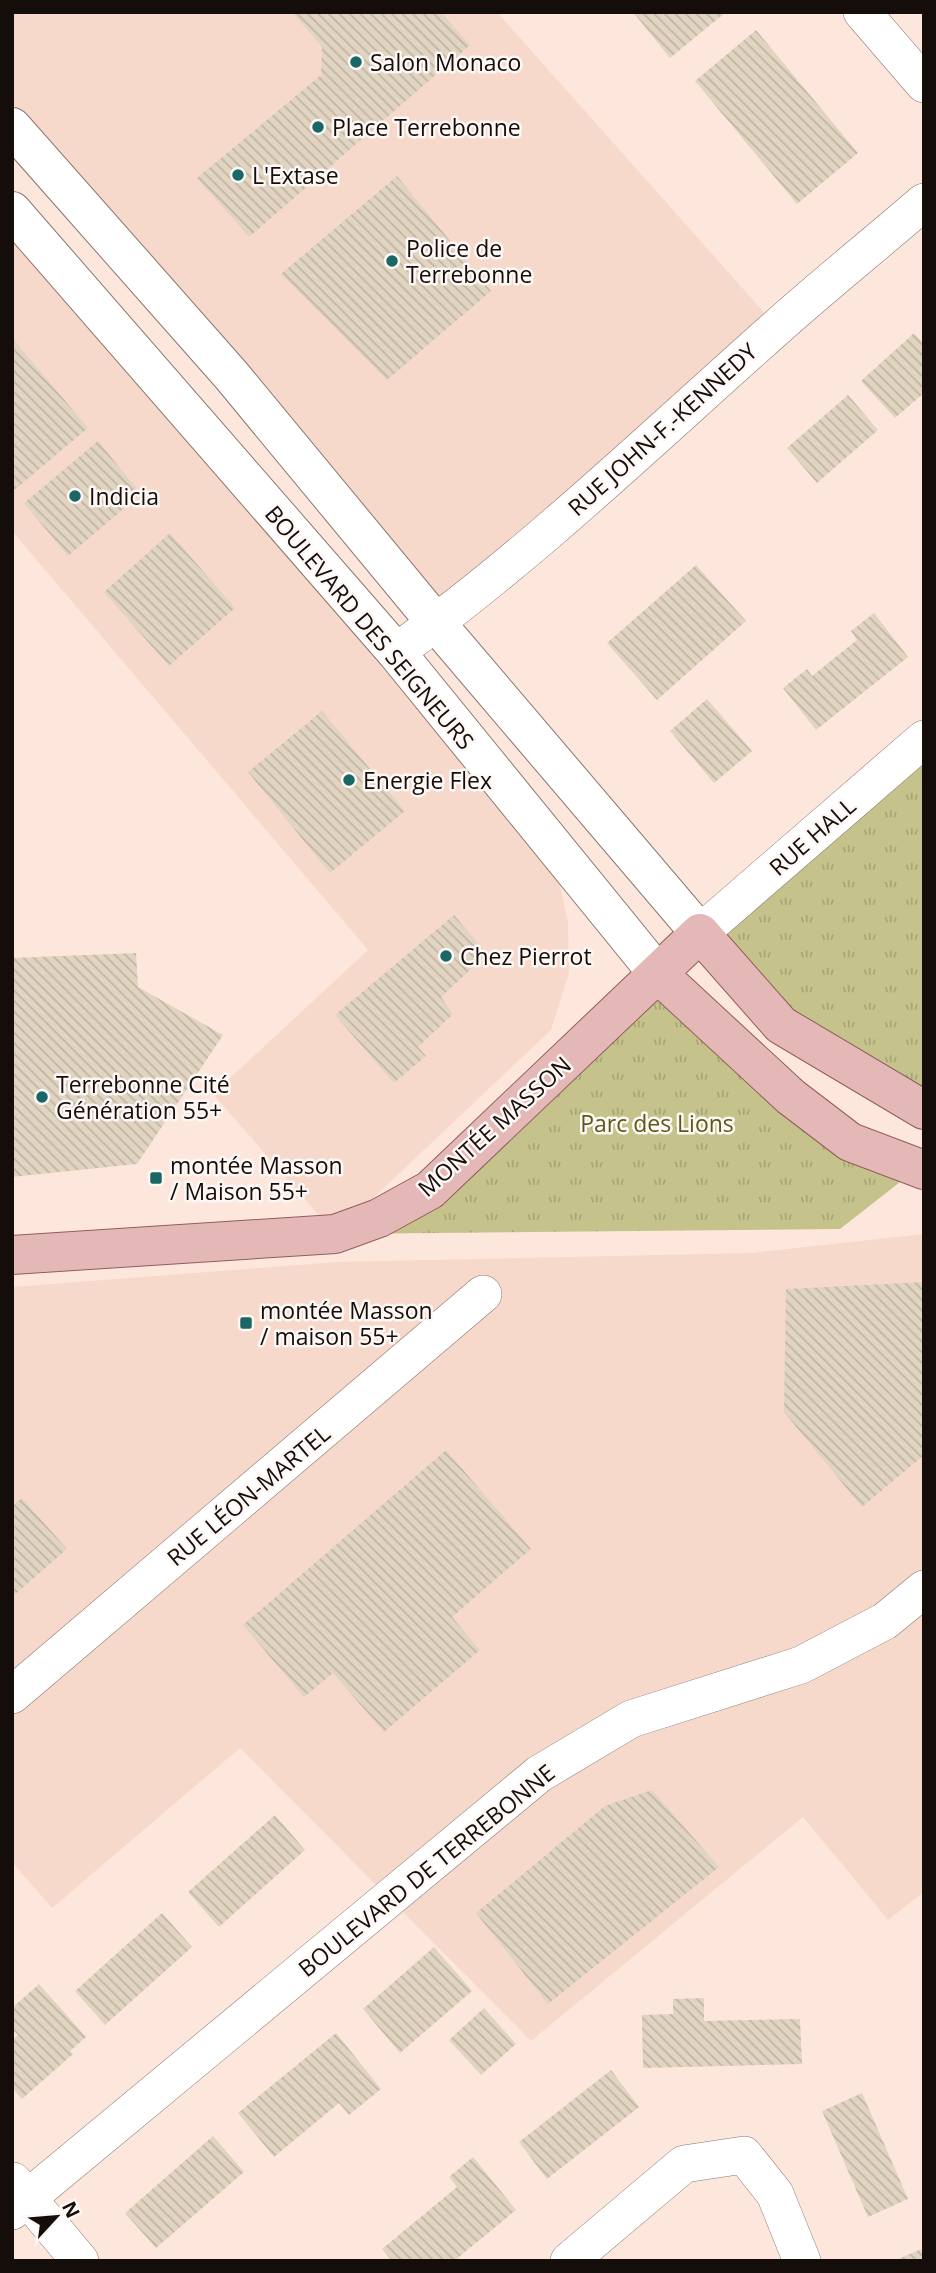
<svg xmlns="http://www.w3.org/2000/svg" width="936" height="2273" viewBox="0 0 936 2273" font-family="'Open Sans',sans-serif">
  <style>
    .built { fill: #f6d9ca }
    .grass { fill: url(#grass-tufts) }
    .building { fill: url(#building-back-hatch) }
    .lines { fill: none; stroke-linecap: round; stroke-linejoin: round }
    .street-casing { stroke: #8b776d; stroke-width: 38 }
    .secondary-casing { stroke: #8b776d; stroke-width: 40 }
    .primary-casing { stroke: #915d5c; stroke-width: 40 }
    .street { stroke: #fff; stroke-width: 37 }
    .secondary { stroke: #fff; stroke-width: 38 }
    .primary { stroke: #e5b8b8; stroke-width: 38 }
    .poi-dot { fill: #1a6765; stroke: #fdf8f6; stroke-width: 2.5 }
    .labels { text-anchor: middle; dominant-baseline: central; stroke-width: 5; stroke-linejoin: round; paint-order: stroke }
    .poi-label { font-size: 23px; fill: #140d09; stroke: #fdf8f6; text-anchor: start }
    .street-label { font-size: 23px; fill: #140d09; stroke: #fdf8f6 }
    .park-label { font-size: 23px; fill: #5c5818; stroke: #fdf8f6 }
  </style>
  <defs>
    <pattern id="grass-tufts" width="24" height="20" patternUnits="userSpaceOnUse" patternTransform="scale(1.75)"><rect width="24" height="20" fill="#c5c38b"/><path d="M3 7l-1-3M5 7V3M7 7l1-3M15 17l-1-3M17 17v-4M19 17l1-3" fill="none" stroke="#a8a677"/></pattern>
    <pattern id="building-back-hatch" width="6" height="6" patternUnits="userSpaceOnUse" patternTransform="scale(1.75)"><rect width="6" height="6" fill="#e1d4c1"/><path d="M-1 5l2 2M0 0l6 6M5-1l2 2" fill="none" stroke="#c0b5a4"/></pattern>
  </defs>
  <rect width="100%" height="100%" fill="#fde7dc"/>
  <path class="built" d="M 12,12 L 497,12 L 777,327 L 436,623 L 12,127 Z
    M 12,211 L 551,846 L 568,922 L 569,973 L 551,1030 L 335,1234 L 213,1094 L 368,950 L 12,531 Z
    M 924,1234 L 924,1892 L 888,1920 L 803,1817 L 531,2041 L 240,1748 L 52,1908 L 12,1862 L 12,1287 L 337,1262 L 751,1253 Z"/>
  <path class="grass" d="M 924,757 L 924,1091 L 798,1016 L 719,930 Z
    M 658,974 L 791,1097 L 918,1168 L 840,1229 L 335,1234 L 379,1218 Z"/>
  <path class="building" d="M 292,12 L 441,12 L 470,45 L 249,237 L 197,178 L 321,75 L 322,47 Z
    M 633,12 L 726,12 L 670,58 Z
    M 756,30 L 858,153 L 797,204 L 695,81 Z
    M 397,176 L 491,291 L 387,380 L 281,274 Z
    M 914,333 L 924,344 L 924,393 L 895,418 L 861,381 Z
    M 12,338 L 88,428 L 12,492 Z
    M 848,395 L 878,430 L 817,483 L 787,448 Z
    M 98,441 L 141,494 L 68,556 L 24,503 Z
    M 170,533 L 235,608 L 169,666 L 104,592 Z
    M 696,565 L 746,621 L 657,700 L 607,643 Z
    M 874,613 L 908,657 L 816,730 L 783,688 L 807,669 L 812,676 L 857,640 L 851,631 Z
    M 707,699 L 752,751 L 714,783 L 670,731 Z
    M 322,711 L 405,811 L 330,873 L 248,772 Z
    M 454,915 L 487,954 L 441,997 L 453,1014 L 418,1047 L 426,1056 L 394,1083 L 335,1015 Z
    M 136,953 L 138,987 L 223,1035 L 137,1164 L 12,1177 L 12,958 Z
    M 924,1282 L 924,1455 L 862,1507 L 784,1412 L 786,1289 Z
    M 446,1450 L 531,1549 L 452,1617 L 480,1650 L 384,1732 L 333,1673 L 304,1697 L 243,1625 Z
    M 22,1498 L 67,1549 L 12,1597 L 12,1506 Z
    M 652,1790 L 719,1867 L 548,2004 L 476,1913 L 605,1806 Z
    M 275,1815 L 305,1850 L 219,1927 L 188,1892 Z
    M 162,1913 L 192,1947 L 105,2025 L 75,1991 Z
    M 434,1947 L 472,1991 L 400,2053 L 363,2009 Z
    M 39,1984 L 86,2037 L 70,2051 L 73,2054 L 22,2099 L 12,2088 L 12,2040 L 18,2035 L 12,2029 L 12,2008 Z
    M 704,1998 L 704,2021 L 800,2019 L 802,2064 L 643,2068 L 642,2015 L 673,2014 L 673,1999 Z
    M 484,2008 L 516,2044 L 481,2075 L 449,2040 Z
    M 336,2033 L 381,2089 L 349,2115 L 339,2103 L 274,2157 L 238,2113 Z
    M 611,2070 L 639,2107 L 547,2179 L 519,2142 Z
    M 862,2093 L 908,2199 L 868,2217 L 822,2111 Z
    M 213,2136 L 244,2172 L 156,2248 L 125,2213 Z
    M 473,2157 L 516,2210 L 454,2261 L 392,2261 L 382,2249 L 457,2187 L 449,2177 Z
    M 921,2249 L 924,2261 L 894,2261 Z"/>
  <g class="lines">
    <defs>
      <path id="street" d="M 862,12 L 924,84
        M 396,652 C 531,555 651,439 775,329 C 823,286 874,245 924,202
        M 700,933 L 924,739
        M 12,1695 L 483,1294
        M 13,2181 L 80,2261
        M 12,2211 L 539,1774 L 631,1719 L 801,1665 L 885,1621 L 924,1589
        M 569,2261 L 684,2164 L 744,2155 L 775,2194 L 802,2261"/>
      <path id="secondary" d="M 12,127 L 231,375 L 436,623 L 700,933
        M 12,211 L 396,652 L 658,974"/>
      <path id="primary" d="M 658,974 L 791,1097 L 850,1142 L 924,1170
        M 12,1255 L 335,1234 L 379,1218 L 430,1190 L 700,933 L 781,1025 L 924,1110"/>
    </defs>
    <use href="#street" class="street-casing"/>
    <use href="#secondary" class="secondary-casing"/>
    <use href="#primary" class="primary-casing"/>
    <use href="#street" class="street"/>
    <use href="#secondary" class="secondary"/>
    <use href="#primary" class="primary"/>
  </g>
  <g class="poi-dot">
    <circle cx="356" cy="62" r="7"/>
    <circle cx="318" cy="127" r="7"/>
    <circle cx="238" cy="175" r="7"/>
    <circle cx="392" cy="261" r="7"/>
    <circle cx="75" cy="496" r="7"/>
    <circle cx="349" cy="780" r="7"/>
    <circle cx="446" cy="956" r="7"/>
    <circle cx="42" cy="1097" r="7"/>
    <rect x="149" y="1171" width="14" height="14" rx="3.5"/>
    <rect x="239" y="1316" width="14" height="14" rx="3.5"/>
  </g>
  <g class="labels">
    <g class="poi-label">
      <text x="370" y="62">Salon Monaco</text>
      <text x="332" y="127">Place Terrebonne</text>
      <text x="252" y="175">L'Extase</text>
      <text x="406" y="248">Police de<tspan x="406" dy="26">Terrebonne</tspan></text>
      <text x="89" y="496">Indicia</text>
      <text x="363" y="780">Energie Flex</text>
      <text x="460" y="956">Chez Pierrot</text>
      <text x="56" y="1084">Terrebonne Cité<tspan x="56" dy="26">Génération 55+</tspan></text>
      <text x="170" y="1165">montée Masson<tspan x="170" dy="26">/ Maison 55+</tspan></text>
      <text x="260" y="1310">montée Masson<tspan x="260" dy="26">/ maison 55+</tspan></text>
    </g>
    <g class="street-label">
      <text transform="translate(662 429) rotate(-42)">RUE JOHN-F.-KENNEDY</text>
      <text transform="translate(370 627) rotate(50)">BOULEVARD DES SEIGNEURS</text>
      <text transform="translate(812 836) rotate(-41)">RUE HALL</text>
      <text transform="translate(494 1126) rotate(-42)">MONTÉE MASSON</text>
      <text transform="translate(248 1495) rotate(-40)">RUE LÉON-MARTEL</text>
      <text transform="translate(426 1870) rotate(-39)">BOULEVARD DE TERREBONNE</text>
    </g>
    <g class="park-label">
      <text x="657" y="1123">Parc des Lions</text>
    </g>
  </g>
  <rect width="936" height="2273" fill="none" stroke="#140d09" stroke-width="28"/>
  <g transform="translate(56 2217) rotate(64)" stroke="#fdf8f6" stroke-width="5" paint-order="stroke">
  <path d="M0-5L12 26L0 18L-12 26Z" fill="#140d09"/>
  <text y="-10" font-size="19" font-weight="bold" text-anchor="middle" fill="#140d09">N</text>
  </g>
</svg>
